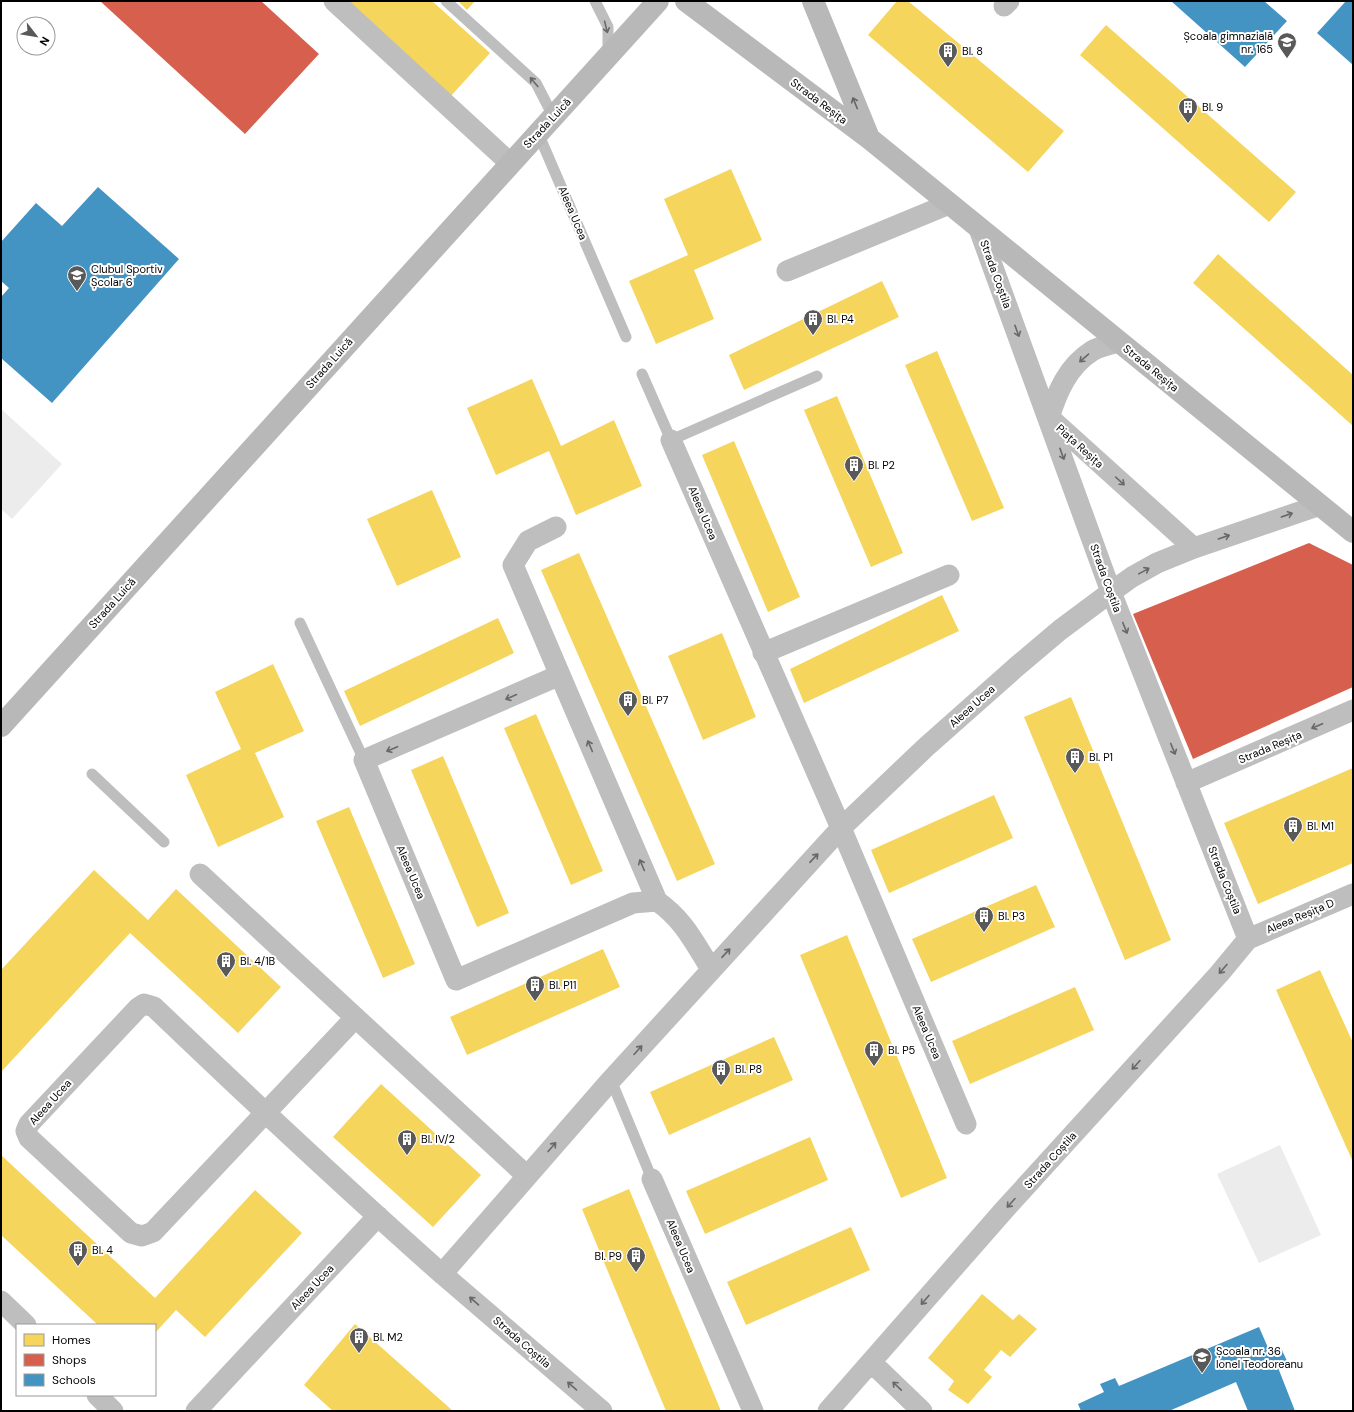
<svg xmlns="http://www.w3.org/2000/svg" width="1354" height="1412" viewBox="0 0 1354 1412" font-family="'DM Sans',sans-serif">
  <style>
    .green { fill: #ececec }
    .homes { fill: #f6d55c }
    .shops { fill: #d6604d }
    .schools { fill: #4393c3 }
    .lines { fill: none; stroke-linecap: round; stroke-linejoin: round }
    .lane { stroke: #bebebe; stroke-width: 11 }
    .street { stroke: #bebebe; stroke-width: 21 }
    .secondary { stroke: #b8b8b8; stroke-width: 22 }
    .oneway { stroke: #686868 }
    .oneway2 { stroke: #656565 }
    .labels { text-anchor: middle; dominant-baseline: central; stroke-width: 4; stroke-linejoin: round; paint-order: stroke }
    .poi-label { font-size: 11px; fill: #000; stroke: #fff; text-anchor: start }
    .street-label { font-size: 11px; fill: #000; stroke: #fff }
  </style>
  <rect width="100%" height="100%" fill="#fff"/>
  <path class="green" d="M 1,409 L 62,464 L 12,519 L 1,509 Z
    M 1280,1145 L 1321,1235 L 1259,1263 L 1217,1174 Z"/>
  <path class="homes" d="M 344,1 L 432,1 L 490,53 L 450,97 Z
    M 458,1 L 475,1 L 467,10 Z
    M 897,1 L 908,1 L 1064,131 L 1028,172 L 868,35 Z
    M 1106,25 L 1296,192 L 1269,222 L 1080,55 Z
    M 731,169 L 762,240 L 694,270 L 714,319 L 656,344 L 629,281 L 688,255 L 664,199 Z
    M 1218,254 L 1353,375 L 1353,426 L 1193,283 Z
    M 882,281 L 899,317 L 744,390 L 729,355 Z
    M 937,351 L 1004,508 L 972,521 L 905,365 Z
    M 532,379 L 561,446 L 614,420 L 642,486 L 576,515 L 549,451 L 496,475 L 467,408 Z
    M 837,396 L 903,553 L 871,567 L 804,410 Z
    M 734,441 L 800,597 L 768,612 L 702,455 Z
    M 432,490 L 461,557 L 397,586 L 367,519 Z
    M 579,553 L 715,864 L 677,881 L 541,570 Z
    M 942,595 L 959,631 L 804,703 L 790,669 Z
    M 498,618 L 514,653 L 360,726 L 344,691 Z
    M 722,633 L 756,717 L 703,740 L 668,656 Z
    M 273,664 L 304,731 L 255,753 L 284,817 L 218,847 L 186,775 L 241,749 L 215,692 Z
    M 1071,697 L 1171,940 L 1125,960 L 1024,717 Z
    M 536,714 L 603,871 L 571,885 L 504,728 Z
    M 443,756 L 509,913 L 477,927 L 411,770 Z
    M 1353,768 L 1353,863 L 1258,904 L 1224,823 Z
    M 994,795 L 1013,838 L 889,893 L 871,850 Z
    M 349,807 L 415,964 L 383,978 L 316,821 Z
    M 94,870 L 148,920 L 176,889 L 281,987 L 238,1033 L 130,933 L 1,1072 L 1,970 Z
    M 1036,885 L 1055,927 L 931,982 L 912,939 Z
    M 847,935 L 947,1178 L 901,1198 L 800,955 Z
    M 603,949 L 620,987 L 467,1055 L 450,1017 Z
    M 1320,970 L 1353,1043 L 1353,1162 L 1276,990 Z
    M 1075,987 L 1094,1030 L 970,1084 L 952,1041 Z
    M 774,1037 L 793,1080 L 669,1135 L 650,1092 Z
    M 381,1084 L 481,1175 L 433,1227 L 333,1137 Z
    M 810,1137 L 828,1180 L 705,1234 L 686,1191 Z
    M 1,1155 L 155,1298 L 255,1190 L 302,1233 L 205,1337 L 176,1310 L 155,1333 L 155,1325 L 98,1325 L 1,1235 Z
    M 629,1189 L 721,1411 L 666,1411 L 635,1337 L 582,1209 Z
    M 851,1227 L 870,1270 L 746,1325 L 727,1282 Z
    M 982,1294 L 1013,1320 L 1019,1314 L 1037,1329 L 1010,1357 L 1001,1350 L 984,1370 L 992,1377 L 968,1404 L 948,1390 L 954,1381 L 928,1358 Z
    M 355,1324 L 453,1411 L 333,1411 L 304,1385 Z"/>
  <path class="shops" d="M 100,1 L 261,1 L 319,54 L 245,134 Z
    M 1309,543 L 1353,565 L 1353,687 L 1193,759 L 1133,614 Z"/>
  <path class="schools" d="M 1171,1 L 1264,1 L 1287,21 L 1245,67 Z
    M 1346,1 L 1353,1 L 1353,65 L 1317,33 Z
    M 98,187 L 179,259 L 52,403 L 1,358 L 1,297 L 9,288 L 1,281 L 1,242 L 36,203 L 62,226 Z
    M 1259,1327 L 1269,1350 L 1280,1346 L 1287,1361 L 1277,1365 L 1295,1411 L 1248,1411 L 1236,1382 L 1169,1411 L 1081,1411 L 1078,1404 L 1104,1392 L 1100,1384 L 1115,1378 L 1119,1386 Z"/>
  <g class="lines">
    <path class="lane" d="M 446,1 L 536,83 L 553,116
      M 595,1 L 608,27 L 608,53
      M 538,133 L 626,337
      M 642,374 L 671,440 L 817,376
      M 300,623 L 364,760
      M 92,774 L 164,842
      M 611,1080 L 652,1179"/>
    <path class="street" d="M 334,1 L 510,163
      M 1004,6 L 1009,1
      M 979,229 L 1111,592 L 1248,939
      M 787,271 L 949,204
      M 1049,418 C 1057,392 1068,366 1092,351 C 1100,346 1111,344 1119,342
      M 1051,419 L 1194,548
      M 671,440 L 841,828 L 966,1124
      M 556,527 L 528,541 L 513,565 L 560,675
      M 763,653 L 949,575
      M 1186,783 L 1353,710
      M 200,874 L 527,1176
      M 657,901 L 633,903 L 456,980 L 364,760 L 560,675 L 657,901 C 684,920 694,942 711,969
      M 355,1018 L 153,1232 L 142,1236 L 131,1233 L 29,1138 L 26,1131 L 29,1124 L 138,1008 L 144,1004 L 154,1007 C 248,1097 343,1186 441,1273 C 494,1319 548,1365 602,1411
      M 652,1179 L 753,1411
      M 442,1274 L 611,1080 L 841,828 L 926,747 L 1015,668 L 1060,630 L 1111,592 L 1132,577 L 1157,563 L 1194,548 L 1320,505
      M 1,1301 L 26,1325
      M 871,1362 L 922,1411
      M 97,1395 L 113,1411
      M 196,1411 L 378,1216
      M 828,1411 L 1005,1209 L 1219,974 L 1248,939 L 1353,894"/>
    <path class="secondary" d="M 686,1 L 870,139 L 1353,532
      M 813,1 L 869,138
      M 1,726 L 658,1"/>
  </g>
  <defs><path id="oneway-shaft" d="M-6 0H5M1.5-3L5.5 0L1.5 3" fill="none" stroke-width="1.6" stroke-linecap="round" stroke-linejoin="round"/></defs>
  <g class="oneway">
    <use href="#oneway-shaft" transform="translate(606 27) rotate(76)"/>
    <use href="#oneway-shaft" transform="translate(534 82) rotate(-130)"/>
    <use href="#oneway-shaft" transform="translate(1017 331) rotate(70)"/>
    <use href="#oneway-shaft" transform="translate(1084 358) rotate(139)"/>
    <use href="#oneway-shaft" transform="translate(1062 454) rotate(70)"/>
    <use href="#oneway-shaft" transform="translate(1120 481) rotate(42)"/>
    <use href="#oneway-shaft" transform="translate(1287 515) rotate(-19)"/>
    <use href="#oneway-shaft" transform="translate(1224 537) rotate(-19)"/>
    <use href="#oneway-shaft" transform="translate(1144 571) rotate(-29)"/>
    <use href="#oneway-shaft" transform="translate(1125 628) rotate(68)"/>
    <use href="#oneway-shaft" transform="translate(511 697) rotate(156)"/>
    <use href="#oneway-shaft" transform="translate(1317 726) rotate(157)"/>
    <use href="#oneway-shaft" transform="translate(590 746) rotate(-113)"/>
    <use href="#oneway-shaft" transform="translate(392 749) rotate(157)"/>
    <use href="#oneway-shaft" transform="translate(1173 749) rotate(68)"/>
    <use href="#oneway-shaft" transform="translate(814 858) rotate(-47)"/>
    <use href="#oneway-shaft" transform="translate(642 865) rotate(-113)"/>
    <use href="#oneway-shaft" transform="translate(726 953) rotate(-47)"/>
    <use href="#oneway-shaft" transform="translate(1223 969) rotate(131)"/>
    <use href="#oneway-shaft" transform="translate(638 1050) rotate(-48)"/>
    <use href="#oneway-shaft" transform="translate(1136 1065) rotate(132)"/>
    <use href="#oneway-shaft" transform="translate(552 1147) rotate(-49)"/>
    <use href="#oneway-shaft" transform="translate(1011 1203) rotate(132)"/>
    <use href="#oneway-shaft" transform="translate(925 1300) rotate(131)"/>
    <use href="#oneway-shaft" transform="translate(474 1301) rotate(-139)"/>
    <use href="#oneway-shaft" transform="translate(572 1386) rotate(-139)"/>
    <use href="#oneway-shaft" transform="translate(897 1386) rotate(-136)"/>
  </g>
  <use class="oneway2" href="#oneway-shaft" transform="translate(855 103) rotate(-112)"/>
  <defs>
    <symbol id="school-pin" viewBox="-11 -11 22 30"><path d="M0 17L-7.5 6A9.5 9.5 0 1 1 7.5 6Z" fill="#595959" stroke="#fff"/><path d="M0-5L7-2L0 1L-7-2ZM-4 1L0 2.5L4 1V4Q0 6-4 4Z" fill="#fff"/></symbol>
    <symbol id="building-pin" viewBox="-11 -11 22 30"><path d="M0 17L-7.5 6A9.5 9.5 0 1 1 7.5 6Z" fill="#595959" stroke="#fff"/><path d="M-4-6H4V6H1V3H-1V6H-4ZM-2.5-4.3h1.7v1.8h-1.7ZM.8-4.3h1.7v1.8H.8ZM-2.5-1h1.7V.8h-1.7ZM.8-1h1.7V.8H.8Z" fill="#fff"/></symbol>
    <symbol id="university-pin" viewBox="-11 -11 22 30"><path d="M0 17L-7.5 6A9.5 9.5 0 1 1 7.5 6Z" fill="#595959" stroke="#fff"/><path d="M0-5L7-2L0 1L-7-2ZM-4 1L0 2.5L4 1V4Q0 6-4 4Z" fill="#fff"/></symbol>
  </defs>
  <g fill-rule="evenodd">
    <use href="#school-pin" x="1276" y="31" width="22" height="30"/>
    <use href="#building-pin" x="937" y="40" width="22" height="30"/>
    <use href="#building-pin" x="1177" y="96" width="22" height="30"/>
    <use href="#school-pin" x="66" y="264" width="22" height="30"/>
    <use href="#building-pin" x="802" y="308" width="22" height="30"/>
    <use href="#building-pin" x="843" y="454" width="22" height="30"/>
    <use href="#building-pin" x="617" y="689" width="22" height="30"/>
    <use href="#building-pin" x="1064" y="746" width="22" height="30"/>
    <use href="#building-pin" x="1282" y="815" width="22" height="30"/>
    <use href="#building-pin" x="973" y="905" width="22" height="30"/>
    <use href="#building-pin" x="215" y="950" width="22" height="30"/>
    <use href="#building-pin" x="524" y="974" width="22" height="30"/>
    <use href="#building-pin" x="863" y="1039" width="22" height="30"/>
    <use href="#building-pin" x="710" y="1058" width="22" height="30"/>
    <use href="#building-pin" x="396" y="1128" width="22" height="30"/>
    <use href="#building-pin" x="67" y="1239" width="22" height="30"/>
    <use href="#building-pin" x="625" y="1245" width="22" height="30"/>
    <use href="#building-pin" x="348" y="1326" width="22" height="30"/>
    <use href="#university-pin" x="1191" y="1346" width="22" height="30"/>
  </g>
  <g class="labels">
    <g class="poi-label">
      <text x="1273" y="36" text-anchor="end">Școala gimnazială<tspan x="1273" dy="13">nr. 165</tspan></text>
      <text x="962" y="51">Bl. 8</text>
      <text x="1202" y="107">Bl. 9</text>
      <text x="91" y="269">Clubul Sportiv<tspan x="91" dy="13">Școlar 6</tspan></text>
      <text x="827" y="319">Bl. P4</text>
      <text x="868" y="465">Bl. P2</text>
      <text x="642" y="700">Bl. P7</text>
      <text x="1089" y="757">Bl. P1</text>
      <text x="1307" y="826">Bl. M1</text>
      <text x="998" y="916">Bl. P3</text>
      <text x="240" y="961">Bl. 4/1B</text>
      <text x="549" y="985">Bl. P11</text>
      <text x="888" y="1050">Bl. P5</text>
      <text x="735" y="1069">Bl. P8</text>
      <text x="421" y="1139">Bl. IV/2</text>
      <text x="92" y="1250">Bl. 4</text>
      <text x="622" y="1256" text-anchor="end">Bl. P9</text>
      <text x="373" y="1337">Bl. M2</text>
      <text x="1216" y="1351">Școala nr. 36<tspan x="1216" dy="13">Ionel Teodoreanu</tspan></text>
    </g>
    <g class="street-label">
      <text transform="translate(819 101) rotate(37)">Strada Reșița</text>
      <text transform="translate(547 123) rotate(-47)">Strada Luică</text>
      <text transform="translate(573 213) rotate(67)">Aleea Ucea</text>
      <text transform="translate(996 274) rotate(70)">Strada Coștila</text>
      <text transform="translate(329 363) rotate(-48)">Strada Luică</text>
      <text transform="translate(1151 368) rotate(39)">Strada Reșița</text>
      <text transform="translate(1080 446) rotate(42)">Piața Reșița</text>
      <text transform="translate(703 513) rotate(67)">Aleea Ucea</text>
      <text transform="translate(1106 578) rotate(70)">Strada Coștila</text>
      <text transform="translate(112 603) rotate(-48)">Strada Luică</text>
      <text transform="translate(972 706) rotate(-42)">Aleea Ucea</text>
      <text transform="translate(1270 747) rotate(-23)">Strada Reșița</text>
      <text transform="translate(411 872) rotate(67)">Aleea Ucea</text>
      <text transform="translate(1225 880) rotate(68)">Strada Coștila</text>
      <text transform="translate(1300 916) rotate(-23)">Aleea Reșița D</text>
      <text transform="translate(927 1032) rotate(67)">Aleea Ucea</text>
      <text transform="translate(50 1102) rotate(-48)">Aleea Ucea</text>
      <text transform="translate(1050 1160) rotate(-48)">Strada Coștila</text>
      <text transform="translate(681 1246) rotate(67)">Aleea Ucea</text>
      <text transform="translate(312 1287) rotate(-47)">Aleea Ucea</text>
      <text transform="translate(522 1342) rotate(41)">Strada Coștila</text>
    </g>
  </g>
  <rect width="1354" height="1412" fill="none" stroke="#000000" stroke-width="4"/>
  <rect x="16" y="1324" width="140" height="72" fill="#ffffff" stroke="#999999"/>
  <rect x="24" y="1334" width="20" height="12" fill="#f6d55c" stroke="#999999"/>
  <text x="52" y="1344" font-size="12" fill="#000000">Homes</text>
  <rect x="24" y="1354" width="20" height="12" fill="#d6604d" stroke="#999999"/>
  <text x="52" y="1364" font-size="12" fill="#000000">Shops</text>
  <rect x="24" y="1374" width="20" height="12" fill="#4393c3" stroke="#999999"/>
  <text x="52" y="1384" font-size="12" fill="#000000">Schools</text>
  <g transform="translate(36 36) rotate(121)"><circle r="19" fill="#ffffff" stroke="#999999"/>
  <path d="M0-3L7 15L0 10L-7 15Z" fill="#595959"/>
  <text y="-6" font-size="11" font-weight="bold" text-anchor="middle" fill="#000000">N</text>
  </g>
</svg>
